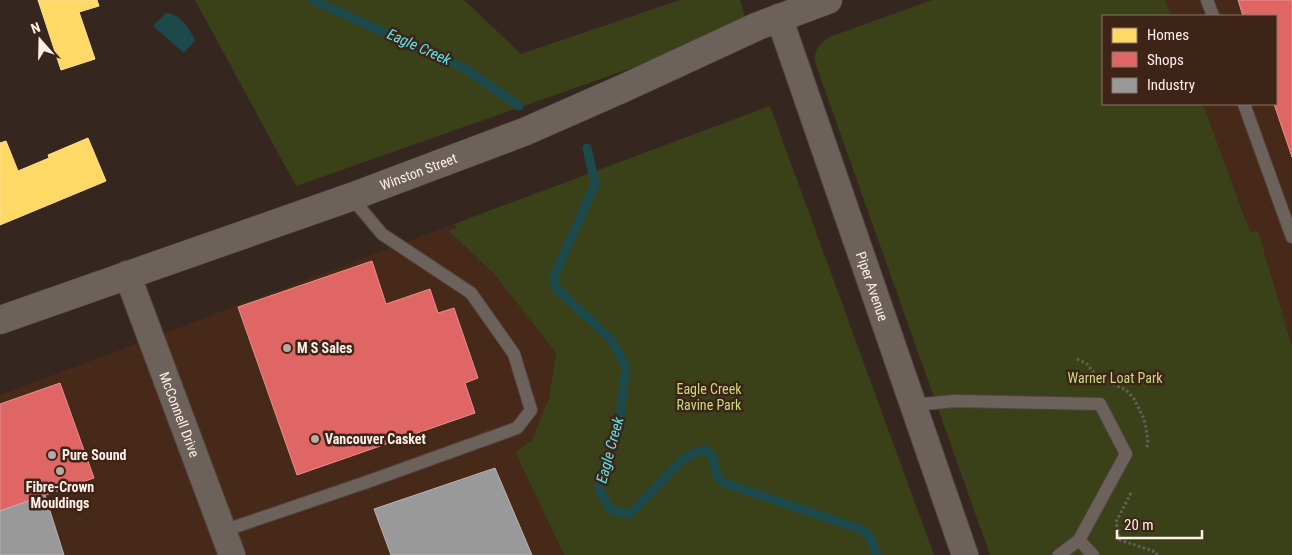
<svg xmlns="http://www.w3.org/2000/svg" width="1292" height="555" viewBox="0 0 1292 555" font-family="'Roboto Condensed',sans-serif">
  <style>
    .built { fill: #462918 }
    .green { fill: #3a4119 }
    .water { fill: #1c4a4c }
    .homes { fill: #ffd966; stroke: #ffe08d }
    .shops { fill: #e06666; stroke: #e98f8d }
    .industry { fill: #999; stroke: #b7b3b1 }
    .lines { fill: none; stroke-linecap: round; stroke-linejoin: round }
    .stream { stroke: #1c4a4c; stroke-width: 9 }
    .service-casing { stroke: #514540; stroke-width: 14 }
    .minor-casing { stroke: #514540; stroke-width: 28 }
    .tertiary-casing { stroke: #514540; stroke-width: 29 }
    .path { stroke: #685e57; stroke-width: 3; stroke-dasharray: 2.5 2.5; stroke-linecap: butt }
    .service { stroke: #6c615b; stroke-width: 12 }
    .minor { stroke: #6c615b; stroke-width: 26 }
    .tertiary { stroke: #6c615b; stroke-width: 28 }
    .poi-dot { fill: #b8a9a2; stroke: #3e2417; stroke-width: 2 }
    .labels { text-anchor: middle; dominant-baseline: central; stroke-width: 5; stroke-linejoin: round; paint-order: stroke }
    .street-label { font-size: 14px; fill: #feefe8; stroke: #3e2417 }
    .poi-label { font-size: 14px; font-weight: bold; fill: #feefe8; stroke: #3e2417; text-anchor: start }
    .park-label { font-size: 14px; fill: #c6dc7f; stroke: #3e2417 }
    .water-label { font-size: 15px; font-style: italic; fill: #59e7ee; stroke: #3e2417 }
  </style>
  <rect width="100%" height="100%" fill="#352720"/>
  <path class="built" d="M 1165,0 L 1292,0 L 1292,347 L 1203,104 L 1276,104 L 1276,16 L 1171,16 Z
    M 454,224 L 556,353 L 542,433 L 515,452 L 564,555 L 0,555 L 0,395 Z"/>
  <path class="green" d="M 195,0 L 464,0 L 521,54 L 680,0 L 740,0 L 748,27 L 296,186 Z
    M 932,0 L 1165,0 L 1171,16 L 1103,16 L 1103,104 L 1203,104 L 1250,232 L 1258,231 L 1292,347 L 1292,555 L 990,555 L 815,62 C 814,49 820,42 832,36 Z
    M 770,106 L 934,555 L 564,555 L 515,452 L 532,440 L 549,398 L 556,353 L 493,273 L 449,231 L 457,228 L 454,224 Z"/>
  <path class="water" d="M 166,13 C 179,13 190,29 195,40 L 184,53 L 153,26 Z"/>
  <path class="homes" d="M 38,0 L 97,0 L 99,6 L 79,12 L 95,59 L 61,70 Z
    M 88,138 L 106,181 L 0,225 L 0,143 L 6,141 L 18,171 L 49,158 L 48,155 Z"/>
  <path class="shops" d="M 1238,0 L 1292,0 L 1292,157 L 1274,104 L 1276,104 L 1276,16 L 1243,16 Z
    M 372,261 L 386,304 L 430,289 L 438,313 L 454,308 L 478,378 L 465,383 L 475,413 L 297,475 L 238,307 Z
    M 60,383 L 94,478 L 0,511 L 0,404 Z"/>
  <path class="industry" d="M 495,468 L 532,555 L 391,555 L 374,509 Z
    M 45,495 L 64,555 L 0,555 L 0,511 Z"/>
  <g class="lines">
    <path class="stream" d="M 312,0 L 464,68 L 519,106
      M 587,148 L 595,184 L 553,279 L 557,289 L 611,339 L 626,367 L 618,433 L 604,463 L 599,490 L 612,511 L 630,514 L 683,459 L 704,449 L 712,455 L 717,476 L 724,483 L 863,530 L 870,537 L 877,555"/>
    <defs>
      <path id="service" d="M 1207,0 L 1213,16
        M 1244,104 L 1292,237
        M 914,405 L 954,401 L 1100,404 L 1126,454 L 1079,540 L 1059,555
        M 223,531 L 364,483 L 517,428 L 531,410 L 514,354 L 471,293 L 382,234 L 351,197
        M 1079,540 L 1093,555"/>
      <g id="minor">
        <path id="s1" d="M 779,17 L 965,555"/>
        <path id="s2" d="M 127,274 L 232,555"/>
      </g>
      <g id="tertiary">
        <path id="s3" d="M 0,320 L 351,197 L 524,132 L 624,88 L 758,26 L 828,0"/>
      </g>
    </defs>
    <use href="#service" class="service-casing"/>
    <use href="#minor" class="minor-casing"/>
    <use href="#tertiary" class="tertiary-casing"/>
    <path class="path" d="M 1077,359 L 1087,364 L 1097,377 L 1126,390 L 1134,399 L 1144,419 L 1148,439 L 1147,448
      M 1131,493 L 1116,522 L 1120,540 L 1156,552 L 1157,555"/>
    <use href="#service" class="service"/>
    <use href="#minor" class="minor"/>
    <use href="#tertiary" class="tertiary"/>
  </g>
  <g class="poi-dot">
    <circle cx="287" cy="348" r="5"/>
    <circle cx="315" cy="439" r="5"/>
    <circle cx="52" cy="455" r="5"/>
    <circle cx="60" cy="471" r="5"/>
  </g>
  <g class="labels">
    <g class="street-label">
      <text stroke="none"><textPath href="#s3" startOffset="444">Winston Street</textPath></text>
      <text stroke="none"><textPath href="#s1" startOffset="285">Piper Avenue</textPath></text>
      <text stroke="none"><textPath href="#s2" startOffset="150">McConnell Drive</textPath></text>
    </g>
    <g class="poi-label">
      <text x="297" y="348">M S Sales</text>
      <text x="325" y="439">Vancouver Casket</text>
      <text x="62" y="455">Pure Sound</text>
      <text x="60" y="487" text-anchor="middle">Fibre-Crown<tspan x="60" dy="16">Mouldings</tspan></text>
    </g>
    <g class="park-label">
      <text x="1115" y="378">Warner Loat Park</text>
      <text x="709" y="389">Eagle Creek<tspan x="709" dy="16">Ravine Park</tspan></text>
    </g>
    <g class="water-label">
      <text transform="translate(419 47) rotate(24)">Eagle Creek</text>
      <text transform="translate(610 450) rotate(-75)">Eagle Creek</text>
    </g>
  </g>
  <rect x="1102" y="15" width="175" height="90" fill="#3e2417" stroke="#8b756b"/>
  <rect x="1112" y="28" width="25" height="15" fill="#ffd966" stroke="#8b756b"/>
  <text x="1147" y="40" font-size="15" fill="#feefe8">Homes</text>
  <rect x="1112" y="52" width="25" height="15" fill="#e06666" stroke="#8b756b"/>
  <text x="1147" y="65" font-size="15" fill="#feefe8">Shops</text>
  <rect x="1112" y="78" width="25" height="15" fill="#999999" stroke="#8b756b"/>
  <text x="1147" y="90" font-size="15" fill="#feefe8">Industry</text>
  <g transform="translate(40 40) rotate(340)" stroke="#3e2417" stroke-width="4" paint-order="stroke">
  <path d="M0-4L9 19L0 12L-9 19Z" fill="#feefe8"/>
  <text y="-8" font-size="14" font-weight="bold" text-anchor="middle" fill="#feefe8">N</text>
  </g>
  <path d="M1117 530v8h85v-8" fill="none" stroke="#feefe8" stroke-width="2.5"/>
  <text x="1124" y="530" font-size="15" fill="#feefe8" stroke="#3e2417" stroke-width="4" paint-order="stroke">20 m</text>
</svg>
